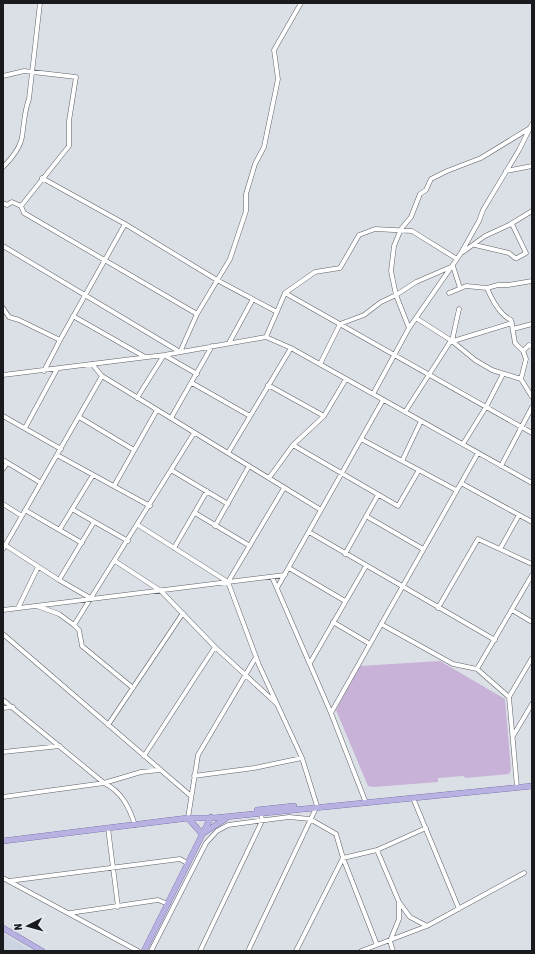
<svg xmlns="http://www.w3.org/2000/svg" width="535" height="954" viewBox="0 0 535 954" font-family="'Asap Condensed',sans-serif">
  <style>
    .built { fill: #ccd4e1 }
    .green { fill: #c8b2d7 }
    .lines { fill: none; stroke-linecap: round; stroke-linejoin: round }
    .minor-casing { stroke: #5e6167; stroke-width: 5 }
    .major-casing { stroke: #615b92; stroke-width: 6 }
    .minor { stroke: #fff; stroke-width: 4 }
    .major { stroke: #b8b2e3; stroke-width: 5.5 }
  </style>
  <rect width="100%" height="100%" fill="#dbdfe6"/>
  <path class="built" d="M 3,933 L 32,951 L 3,951 Z"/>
  <path class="green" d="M 440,661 L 505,699 L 511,770 L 509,774 L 466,778 L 463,776 L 438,778 L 438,782 L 373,787 L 368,786 L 336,710 L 360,666 Z"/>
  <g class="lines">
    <defs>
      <path id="minor" d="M 3,76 L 24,71 L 76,77 L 69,121 L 69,146 L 21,206
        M 3,167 C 11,159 20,149 22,137 C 24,125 24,112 29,99 L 40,3
        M 506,171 L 532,166
        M 42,178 L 125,224 L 217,280 L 277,312
        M 3,203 L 7,205 L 12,202 L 21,206 L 24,213 L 197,314
        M 475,245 L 509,253 L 515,258 L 517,258 L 526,253 L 512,224
        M 3,246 L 180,352 L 197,314 L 230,259 L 246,211 L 246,194 L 255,164 L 264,147 L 278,79 L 274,50 L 301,3
        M 463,252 L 485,236 L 509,225 L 532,211
        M 487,288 C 492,300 499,314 511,320 L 515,343 L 523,351 L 526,359 L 521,379
        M 285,293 L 532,433
        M 449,293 L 466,286 L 487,288 L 498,285 L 508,285 L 532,281
        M 3,308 L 9,317 L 19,320 L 60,340
        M 73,316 L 145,357
        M 416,318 L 452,341 L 475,360 L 492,370 L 521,379 L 532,397
        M 409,328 L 396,295 L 391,271 L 394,246 L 401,229 L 411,217 L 420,194 L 426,190 L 431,179 L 447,171 L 481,158 L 530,128
        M 513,329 L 532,324
        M 266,337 L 285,293 L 315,272 L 340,268 L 359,235 L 375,229 L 412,231 L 457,259
        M 452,341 L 459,309
        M 229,343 L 253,299
        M 523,351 L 529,345 L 532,346
        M 92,364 L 102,376 L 321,510
        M 320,364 L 340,324 L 364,315 L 381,302 L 396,295 L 416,282 L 453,266 L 460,288
        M 44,371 L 60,340 L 125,224
        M 3,375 L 164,355 L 266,337 L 291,348 L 532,483
        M 192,383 L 250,416
        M 268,385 L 324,416
        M 373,394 L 409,328 L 461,253 L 479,221 L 483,210 L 519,150 L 532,124
        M 137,398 L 164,355 L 197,374
        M 405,412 L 450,342 L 512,323
        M 3,416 L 61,449
        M 79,417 L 134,450
        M 171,418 L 212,346
        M 25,428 L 57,369
        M 361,439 L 456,490
        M 463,444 L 486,407 L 503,374
        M 293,445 L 398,506 L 419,470
        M 228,453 L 291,348
        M 57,455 L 150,506
        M 3,460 L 41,483
        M 402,461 L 421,421
        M 501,466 L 532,407
        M 3,469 L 7,463
        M 171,470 L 228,504
        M 269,478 L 293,445 L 324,416 L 346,379
        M 461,483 L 532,522
        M 114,486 L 157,410
        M 3,504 L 22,516
        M 72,509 L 128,541
        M 25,510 L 82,543
        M 195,513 L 250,546
        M 366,516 L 423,549
        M 138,525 L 228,582 L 259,665 L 302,758 L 317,806 L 248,951
        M 215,526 L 249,466
        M 60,529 L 93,475
        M 309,532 L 495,640
        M 5,545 L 59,580 L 92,599
        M 174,548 L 207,491
        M 3,549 L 102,376
        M 500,549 L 519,515
        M 345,554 L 378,495
        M 115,561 L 161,591 L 215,647 L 277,704
        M 289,568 L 345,601
        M 272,577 L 331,713 L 366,803
        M 59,580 L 94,522
        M 228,582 L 284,488
        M 277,588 L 383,400
        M 37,606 L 59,614 L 74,625 L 79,630 L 82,646 L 133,688
        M 18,608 L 38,567
        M 438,608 L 478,539 L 532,564
        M 3,610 L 285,575
        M 512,610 L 532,622
        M 333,622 L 370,644
        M 381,624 L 453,664 L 477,669 L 509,697
        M 74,625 L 194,433
        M 3,634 L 191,796
        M 310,663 L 366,566
        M 477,669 L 532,575
        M 3,700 L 104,783 C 122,792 129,807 135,825
        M 3,708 L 13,707
        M 331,713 L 478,453
        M 108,725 L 183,613
        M 513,736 L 532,704
        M 3,752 L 60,746
        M 144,756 L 215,647
        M 194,776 L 254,768 L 302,758
        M 517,787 L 509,697 L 532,658
        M 3,797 L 104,783 L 141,772 L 160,770
        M 413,798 L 459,909
        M 188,818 L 198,755 L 256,657
        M 108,828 L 118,907
        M 377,850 L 399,902 L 410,917 L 427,926
        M 3,878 L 138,951
        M 9,881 L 180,859 L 187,863
        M 70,913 L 158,900 L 168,904
        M 151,951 L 206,843 L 217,831 L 228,825 L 289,817 L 310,819 L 336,834 L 343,858 L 377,945
        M 200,951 L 262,821 L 261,812
        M 296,951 L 343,858 L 377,850 L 426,828
        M 361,951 L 427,926 L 524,873
        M 393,951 L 390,941 L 399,919 L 399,902"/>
      <path id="major" d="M 257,810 L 294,806
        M 188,818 L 202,834 L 225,819
        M 3,841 L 188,818 L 214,818 L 532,786
        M 3,928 L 42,951
        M 144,951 L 211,817"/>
    </defs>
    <use href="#minor" class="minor-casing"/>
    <use href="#major" class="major-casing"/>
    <use href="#minor" class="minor"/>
    <use href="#major" class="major"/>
  </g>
  <rect width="535" height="954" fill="none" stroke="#191a1d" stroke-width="8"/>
  <g transform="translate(28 926) rotate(264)" stroke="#e8ecf3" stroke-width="3" paint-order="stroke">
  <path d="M0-3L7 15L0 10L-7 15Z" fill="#191a1d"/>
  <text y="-6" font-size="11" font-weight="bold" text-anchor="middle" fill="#191a1d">N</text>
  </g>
</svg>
